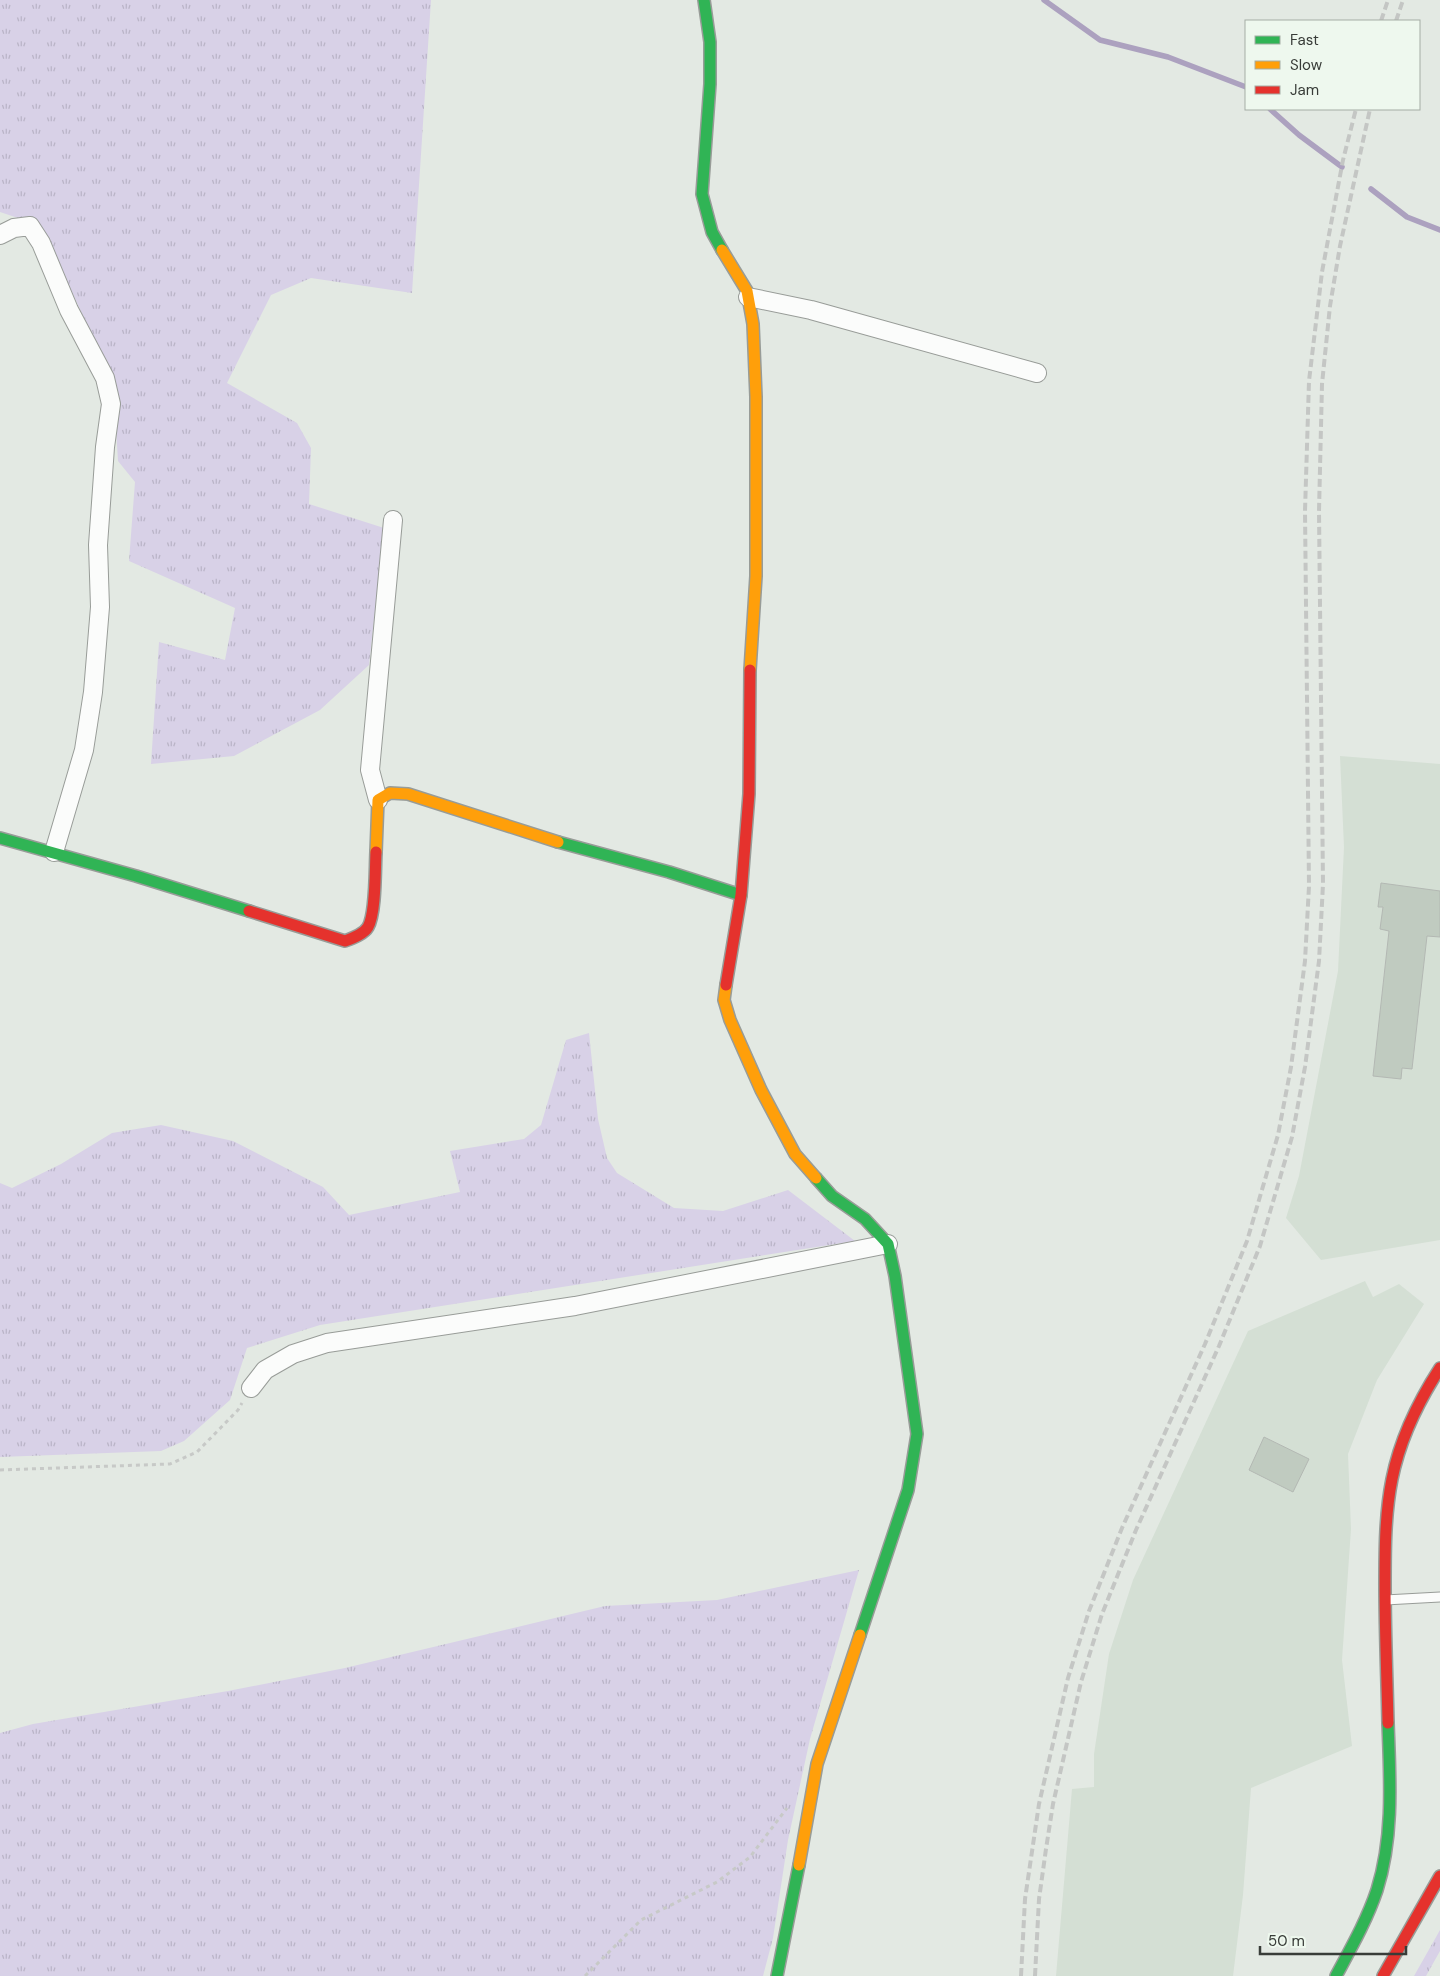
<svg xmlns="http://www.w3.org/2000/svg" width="1440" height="1976" viewBox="0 0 1440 1976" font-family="'DM Sans',sans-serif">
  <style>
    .built { fill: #d4dfd4 }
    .grass { fill: url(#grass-tufts) }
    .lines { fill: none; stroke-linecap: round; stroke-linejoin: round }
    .stream { stroke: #aca1bf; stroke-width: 5.5 }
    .building { fill: #c0cbc0; stroke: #b3b8b3 }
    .lane-casing { stroke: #989c98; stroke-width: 11 }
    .street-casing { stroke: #989c98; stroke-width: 20 }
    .fast-casing { stroke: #989c98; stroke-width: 14 }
    .slow-casing { stroke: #989c98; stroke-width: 14 }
    .jam-casing { stroke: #989c98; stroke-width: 14 }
    .path { stroke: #c7c9c7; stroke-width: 3; stroke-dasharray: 4 4; stroke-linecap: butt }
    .lane { stroke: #fbfcfb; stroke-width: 9 }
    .street { stroke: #fbfcfb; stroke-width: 18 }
    .fast { stroke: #30b455; stroke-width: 11 }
    .slow { stroke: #ff9f0a; stroke-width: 11 }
    .jam { stroke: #e5322d; stroke-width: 11 }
    .rail { stroke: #c4c6c4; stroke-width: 4; stroke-dasharray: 8 4; stroke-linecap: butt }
  </style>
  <defs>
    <pattern id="grass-tufts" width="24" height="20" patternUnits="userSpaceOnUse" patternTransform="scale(1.25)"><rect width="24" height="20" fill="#d8d1e7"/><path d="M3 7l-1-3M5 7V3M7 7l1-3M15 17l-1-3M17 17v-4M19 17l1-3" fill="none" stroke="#bab4c7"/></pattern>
  </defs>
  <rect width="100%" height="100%" fill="#e3e9e3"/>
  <path class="built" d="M 1340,756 L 1440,764 L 1440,1240 L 1321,1260 L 1286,1218 L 1299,1176 L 1338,971 L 1344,847 Z
    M 1365,1281 L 1373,1297 L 1399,1284 L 1424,1304 L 1377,1380 L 1348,1454 L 1351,1529 L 1342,1660 L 1352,1746 L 1251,1788 L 1243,1895 L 1233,1976 L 1056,1976 L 1072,1789 L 1094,1787 L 1094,1754 L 1109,1654 L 1133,1580 L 1248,1331 Z"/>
  <path class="grass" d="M 0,0 L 431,0 L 412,293 L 311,278 L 271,295 L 227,383 L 297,423 L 311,448 L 309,504 L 384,528 L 369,665 L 320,710 L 234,756 L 151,764 L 159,642 L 225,660 L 235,608 L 129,561 L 135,482 L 118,461 L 113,381 L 52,249 L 36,224 L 0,212 Z
    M 589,1033 L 598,1119 L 607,1158 L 617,1173 L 674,1208 L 723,1211 L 788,1190 L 855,1241 L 320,1325 L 247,1348 L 230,1400 L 184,1441 L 161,1451 L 0,1457 L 0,1183 L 12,1188 L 61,1164 L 112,1133 L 161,1125 L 233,1141 L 323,1187 L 349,1215 L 460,1192 L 450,1151 L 524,1139 L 541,1125 L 566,1040 Z
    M 859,1570 L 810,1739 L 788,1840 L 773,1938 L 763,1976 L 0,1976 L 0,1733 L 33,1724 L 228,1691 L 345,1668 L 605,1606 L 717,1600 Z
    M 1440,1930 L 1440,1951 L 1426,1976 L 1414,1976 Z"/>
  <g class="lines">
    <path class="stream" d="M 1044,0 L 1100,40 L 1168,57 L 1246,87
      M 1270,109 L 1299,135 L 1342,167
      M 1371,189 L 1407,217 L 1440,230"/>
  </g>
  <path class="building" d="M 1381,883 L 1440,891 L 1440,937 L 1427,936 L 1412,1069 L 1402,1068 L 1401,1079 L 1373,1076 L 1389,931 L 1380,929 L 1383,907 L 1378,907 Z
    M 1264,1437 L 1309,1459 L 1293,1492 L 1249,1470 Z"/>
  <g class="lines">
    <defs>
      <path id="lane" d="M 1385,1600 L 1440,1597"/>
      <path id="street" d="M 0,235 L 14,228 L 30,226 L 41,243 L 69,310 L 105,378 L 111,404 L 105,447 L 98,545 L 100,607 L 93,692 L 84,750 L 54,852
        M 748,297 L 811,310 L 1037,373
        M 378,800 L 370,770 L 393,520
        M 251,1388 L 265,1370 L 293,1354 L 327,1343 L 575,1306 L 888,1244"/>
      <path id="fast" d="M 704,0 L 710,42 L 710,84 L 702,194 L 712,232 L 722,250
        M 0,838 L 136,876 L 249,911
        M 558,842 L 669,872 L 741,895
        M 816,1178 L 832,1196 L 865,1219 L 888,1244 L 895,1276 L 917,1434 L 908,1490 L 860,1635
        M 777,1976 L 799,1865
        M 1336,1976 C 1351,1948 1367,1920 1377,1890 C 1394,1836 1390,1778 1388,1723"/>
      <path id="slow" d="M 722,250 L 747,291 L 753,324 L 756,397 L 756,576 L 750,670
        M 376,852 L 378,800 L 390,793 L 408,794 L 558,842
        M 726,985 L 724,1000 L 730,1020 L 761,1090 L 795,1154 L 816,1178
        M 799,1865 L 817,1764 L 860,1635"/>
      <path id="jam" d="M 249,911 L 345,941 C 353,938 364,934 368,927 C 376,913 375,870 376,852
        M 726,985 L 741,895 L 749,794 L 750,670
        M 1388,1723 C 1387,1677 1385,1631 1385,1585 C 1385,1550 1385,1514 1392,1479 C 1400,1439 1418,1402 1440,1368
        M 1383,1976 L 1440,1876"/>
    </defs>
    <use href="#lane" class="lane-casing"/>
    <use href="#street" class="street-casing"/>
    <use href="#fast" class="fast-casing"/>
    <use href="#slow" class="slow-casing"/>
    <use href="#jam" class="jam-casing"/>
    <path class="path" d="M 0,1470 L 170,1464 L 197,1452 L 238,1410 L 242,1403
      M 585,1976 L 641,1920 L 717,1882 L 750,1857 L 787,1808"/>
    <use href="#lane" class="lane"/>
    <use href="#street" class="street"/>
    <use href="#fast" class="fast"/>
    <use href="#slow" class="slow"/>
    <use href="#jam" class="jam"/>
    <path class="rail" d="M 1381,21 L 1388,0
      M 1396,21 L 1403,0
      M 1021,1976 L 1025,1899 L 1039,1804 L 1068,1678 L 1089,1611 L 1122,1528 L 1205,1344 L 1247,1241 L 1278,1135 L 1291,1067 L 1305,961 L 1309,886 L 1305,511 L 1309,381 L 1322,272 L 1343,160 L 1356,109
      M 1035,1976 L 1039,1899 L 1046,1849 L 1053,1804 L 1081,1682 L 1102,1614 L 1136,1530 L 1219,1346 L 1260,1246 L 1292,1137 L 1305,1067 L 1319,961 L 1323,884 L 1319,511 L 1322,384 L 1330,306 L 1340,246 L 1370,109"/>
  </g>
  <rect x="1245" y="20" width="175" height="90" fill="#eef8ee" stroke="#a5ada5"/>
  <rect x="1255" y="36" width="25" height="8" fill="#30b455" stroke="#a5ada5"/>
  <text x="1290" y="45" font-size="15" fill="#383c38">Fast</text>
  <rect x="1255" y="61" width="25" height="8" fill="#ff9f0a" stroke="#a5ada5"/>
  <text x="1290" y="70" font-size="15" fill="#383c38">Slow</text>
  <rect x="1255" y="86" width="25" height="8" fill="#e5322d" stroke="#a5ada5"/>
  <text x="1290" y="95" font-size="15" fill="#383c38">Jam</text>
  <path d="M1260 1946v8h146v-8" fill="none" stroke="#383c38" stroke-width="2.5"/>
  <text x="1268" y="1946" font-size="15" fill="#383c38" stroke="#eef8ee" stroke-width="4" paint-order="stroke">50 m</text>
</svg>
